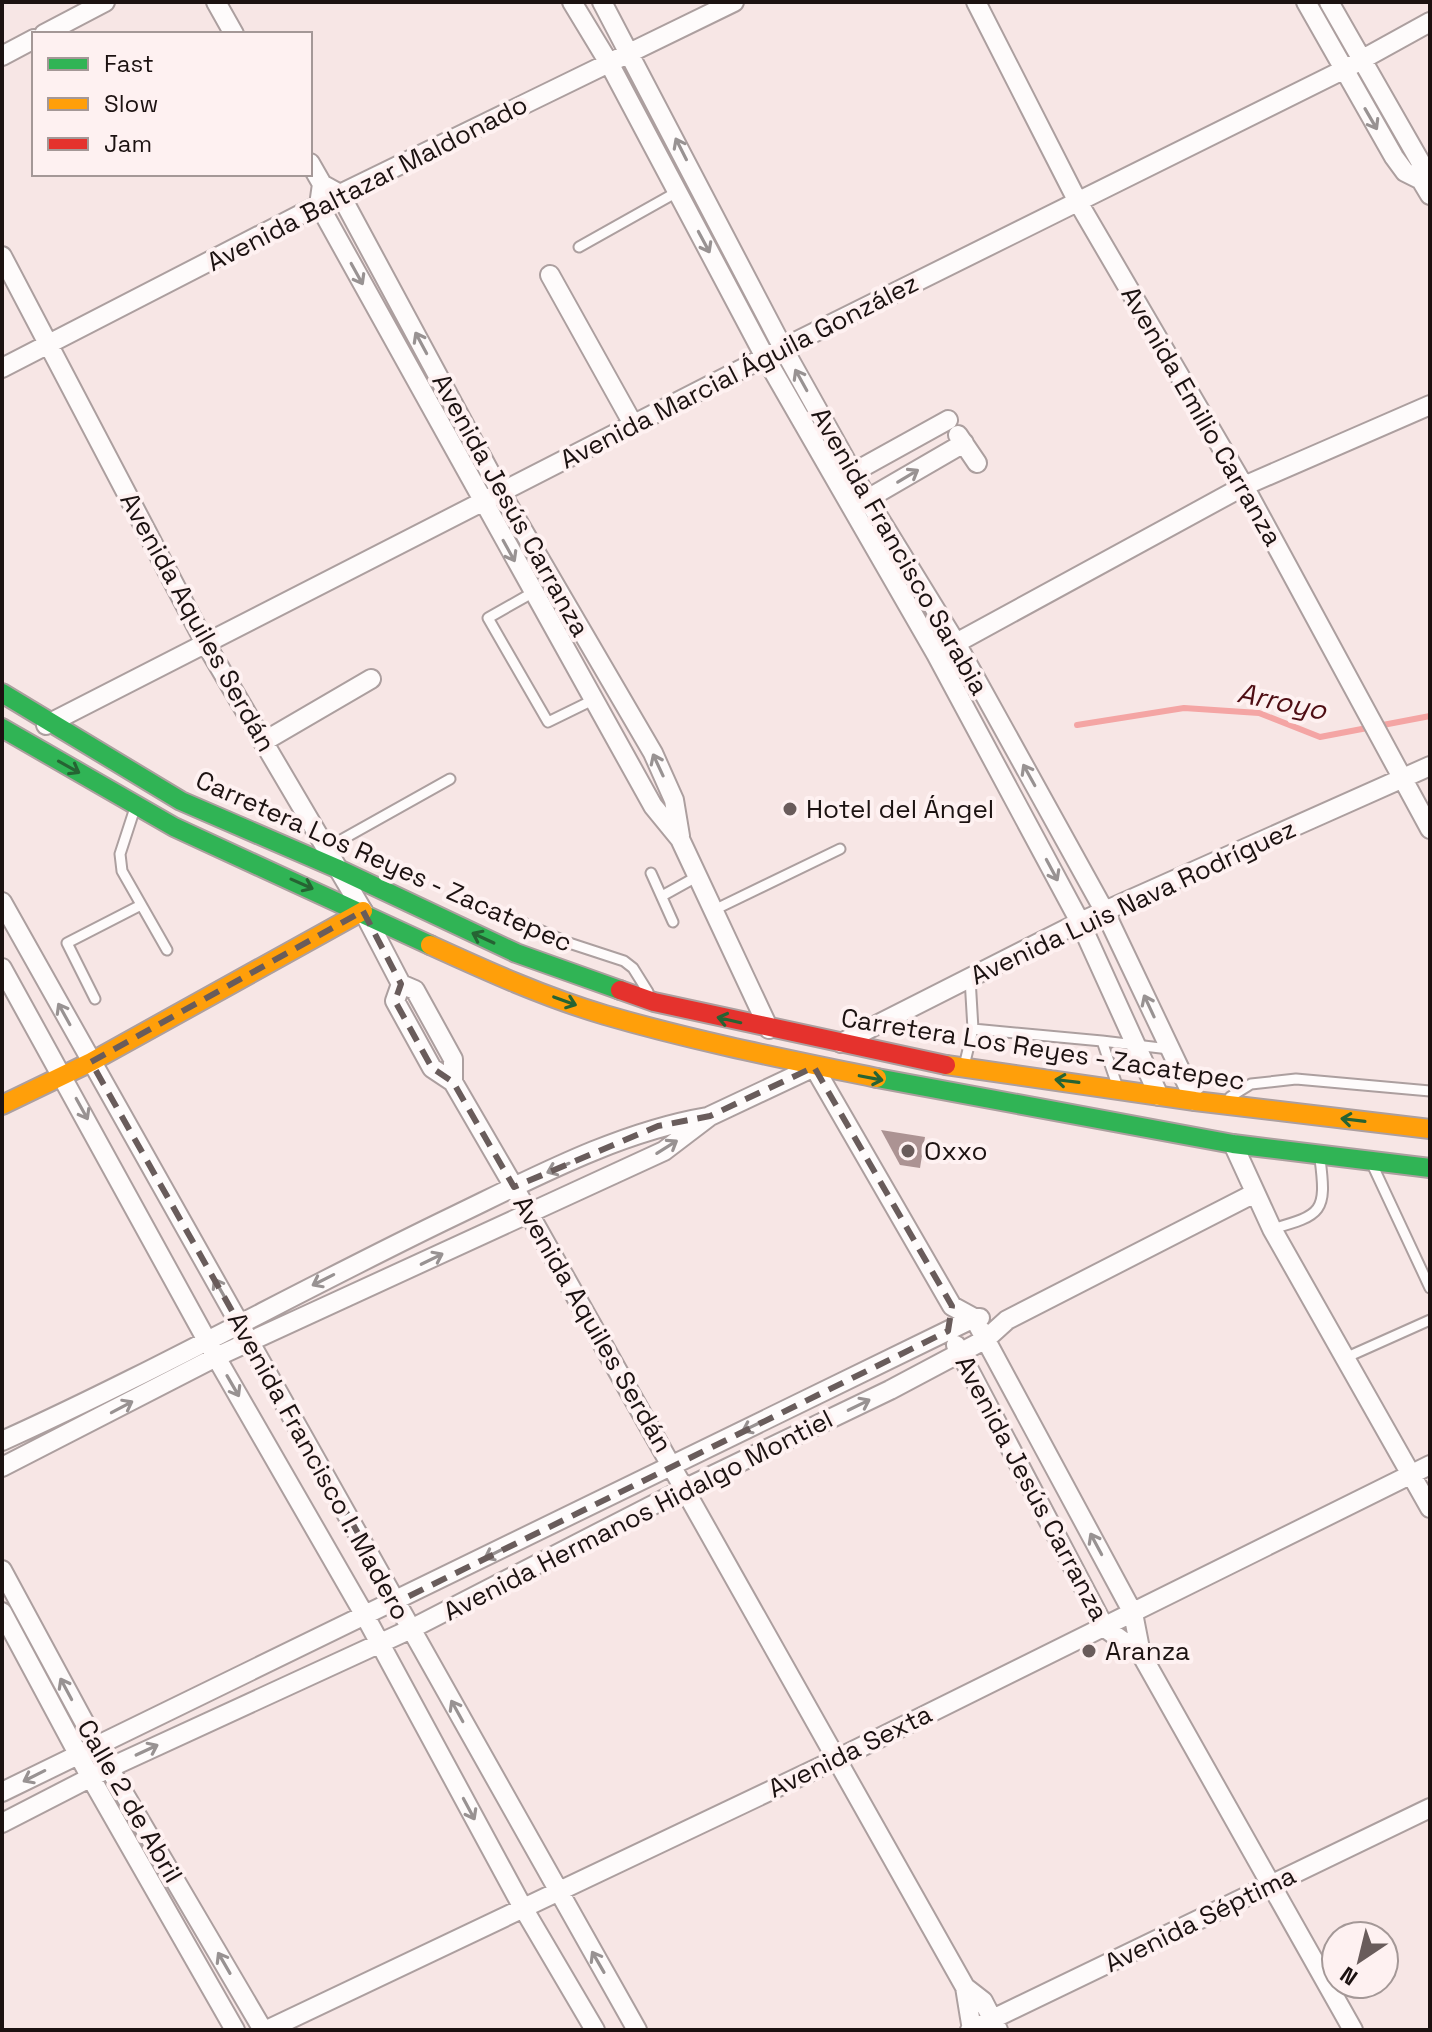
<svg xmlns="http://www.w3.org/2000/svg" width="1432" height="2032" viewBox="0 0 1432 2032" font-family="'Space Grotesk',sans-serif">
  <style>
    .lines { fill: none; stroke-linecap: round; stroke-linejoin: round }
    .stream { stroke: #f4a5a4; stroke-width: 6 }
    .building { fill: #ac9393 }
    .lane-casing { stroke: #ac9f9f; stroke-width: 13 }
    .street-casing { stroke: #ac9f9f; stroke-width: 22 }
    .fast-casing { stroke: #ac9f9f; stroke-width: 22 }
    .slow-casing { stroke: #ac9f9f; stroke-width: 22 }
    .jam-casing { stroke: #ac9f9f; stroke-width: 22 }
    .lane { stroke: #fefbfb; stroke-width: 9 }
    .street { stroke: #fefbfb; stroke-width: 18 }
    .fast { stroke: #30b455; stroke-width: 18 }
    .slow { stroke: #ff9f0a; stroke-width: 18 }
    .jam { stroke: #e5322d; stroke-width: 18 }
    .oneway { stroke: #989292 }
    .oneway2 { stroke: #266333 }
    .marked { fill: none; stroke: #695c5b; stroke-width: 6; stroke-dasharray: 16 10; stroke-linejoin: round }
    .poi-dot { fill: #695c5b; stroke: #fef1f1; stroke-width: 3 }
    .labels { text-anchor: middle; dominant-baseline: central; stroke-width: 8; stroke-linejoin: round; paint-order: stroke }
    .street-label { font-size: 26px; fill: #1c1211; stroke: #fef1f1 }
    .poi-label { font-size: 26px; fill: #1c1211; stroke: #fef1f1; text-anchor: start }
    .water-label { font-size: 28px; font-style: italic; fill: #4e0d13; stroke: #fef1f1 }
  </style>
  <rect width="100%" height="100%" fill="#f7e6e5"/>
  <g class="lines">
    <path class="stream" d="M 1077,725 L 1184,708 L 1259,713 L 1320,737 L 1430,716"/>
  </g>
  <path class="building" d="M 881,1130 L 925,1137 L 920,1168 L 900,1165 Z"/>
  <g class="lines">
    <defs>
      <path id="lane" d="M 579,247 L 677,192
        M 532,593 L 488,618 L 548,722 L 593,700
        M 135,808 L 120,854 L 122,871 L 167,950
        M 325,849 L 450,779
        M 651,873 L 673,922
        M 662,896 L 698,876
        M 714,910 L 840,849
        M 501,913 L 569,943 L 624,961 L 633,968 L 648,992
        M 970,978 L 973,1029
        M 95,999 L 67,943 L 141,905
        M 1102,1041 L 1169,1049
        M 964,1066 L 973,1029 L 1102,1041 L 1117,1085
        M 1230,1097 L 1251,1084 L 1296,1079 L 1430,1091
        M 1372,1164 L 1430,1288
        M 1272,1229 C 1322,1215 1327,1212 1320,1159
        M 1345,1358 L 1430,1320"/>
      <path id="street" d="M 216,2 L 234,34
        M 572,2 L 609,63 L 765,357 L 936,654 L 1080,922 L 1159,1096
        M 602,2 L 783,348 L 868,500 L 956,643 L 1105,912 L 1195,1101
        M 976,2 L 1078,202 L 1244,486 L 1430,829
        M 1306,2 L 1394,157 L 1405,172 L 1421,180
        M 1329,2 L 1421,163 L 1421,180 L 1430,195
        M 44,34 L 105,2
        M 2,56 L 34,39
        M 310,163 L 322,184 L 340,194 L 500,491 L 653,753 L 674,800 L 680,836
        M 322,184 L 319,205 L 653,806 L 680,839 L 769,1029
        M 2,256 L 204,641 L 363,911 L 401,984 L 415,990 L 453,1059 L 453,1082
        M 550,275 L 633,424
        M 2,368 L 340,194 L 734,2
        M 958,435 L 977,463
        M 845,477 L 948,420
        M 857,505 L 964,443
        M 947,648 L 1244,486 L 1430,405
        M 46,725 L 783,348 L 1343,70 L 1430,22
        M 263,742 L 371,679
        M 2,902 L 637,2030
        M 2,968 L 216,1357 L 364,1614 L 522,1906 L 595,2030
        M 401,984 L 395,1001 L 432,1068 L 453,1082 L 514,1187 L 965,1987 L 983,2001 L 998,2030
        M 841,1043 L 1080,922 L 1430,766
        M 1233,1144 L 1272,1229 L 1430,1508
        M 956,1345 L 1105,1628 L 1141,1654
        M 2,1441 C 155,1372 302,1289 454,1216 C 535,1177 619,1132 707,1117
        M 2,1467 L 216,1357 L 664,1151 L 710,1116 L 814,1067 L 952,1306 L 974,1318 L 1133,1613 L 1141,1654 L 1353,2030
        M 2,1570 L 109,1768 L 263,2030
        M 2,1612 L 91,1778 L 235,2030
        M 2,1792 L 974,1318 L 980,1318
        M 2,1823 L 109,1768 L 411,1629 L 684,1489 L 890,1390 L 986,1339 L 1007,1320 L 1253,1194
        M 965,1987 L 972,2030
        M 267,2030 L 839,1758 L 1430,1465
        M 970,2030 L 1430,1808"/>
      <path id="fast" d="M 2,693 L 181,801 L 336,868 L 516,953 L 620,990
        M 2,728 L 174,827 L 430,945
        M 877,1078 L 1233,1144 L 1430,1168"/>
      <path id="slow" d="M 430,945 C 487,971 544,997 605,1015 C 694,1041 785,1059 877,1078
        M 946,1065 L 1195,1101 L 1430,1129
        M 2,1105 L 91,1062 L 363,911"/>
      <path id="jam" d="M 620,990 L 654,1002 L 946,1065"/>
    </defs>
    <use href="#lane" class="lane-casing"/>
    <use href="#street" class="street-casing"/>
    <use href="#fast" class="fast-casing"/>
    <use href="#slow" class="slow-casing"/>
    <use href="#jam" class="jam-casing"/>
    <use href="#lane" class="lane"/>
    <use href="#street" class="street"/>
    <use href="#fast" class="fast"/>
    <use href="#slow" class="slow"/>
    <use href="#jam" class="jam"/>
  </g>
  <defs><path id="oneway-shaft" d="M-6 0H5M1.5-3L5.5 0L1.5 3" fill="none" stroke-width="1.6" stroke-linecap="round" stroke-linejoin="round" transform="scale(2)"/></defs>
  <g class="oneway">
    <use href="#oneway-shaft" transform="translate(1371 119) rotate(60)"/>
    <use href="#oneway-shaft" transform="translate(681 149) rotate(-117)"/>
    <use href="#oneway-shaft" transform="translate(704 242) rotate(62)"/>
    <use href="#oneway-shaft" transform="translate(357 274) rotate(61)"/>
    <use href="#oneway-shaft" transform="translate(421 343) rotate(-118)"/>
    <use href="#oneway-shaft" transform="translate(801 380) rotate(-119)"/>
    <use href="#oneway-shaft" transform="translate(908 476) rotate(-31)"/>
    <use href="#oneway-shaft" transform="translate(509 551) rotate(61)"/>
    <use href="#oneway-shaft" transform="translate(658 765) rotate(-115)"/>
    <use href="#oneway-shaft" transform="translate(1029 775) rotate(-119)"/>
    <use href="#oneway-shaft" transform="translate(1052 870) rotate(62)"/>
    <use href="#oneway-shaft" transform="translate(1149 1006) rotate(-115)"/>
    <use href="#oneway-shaft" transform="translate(64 1014) rotate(-119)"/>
    <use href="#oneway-shaft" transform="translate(82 1109) rotate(61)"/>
    <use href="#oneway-shaft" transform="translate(667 1147) rotate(-32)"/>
    <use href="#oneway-shaft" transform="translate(558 1168) rotate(157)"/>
    <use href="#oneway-shaft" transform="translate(432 1259) rotate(-26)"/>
    <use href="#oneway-shaft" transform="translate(323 1280) rotate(153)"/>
    <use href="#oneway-shaft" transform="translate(220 1289) rotate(-120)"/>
    <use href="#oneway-shaft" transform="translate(233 1386) rotate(60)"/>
    <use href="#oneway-shaft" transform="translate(859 1405) rotate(-26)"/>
    <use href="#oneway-shaft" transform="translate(122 1407) rotate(-28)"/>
    <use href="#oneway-shaft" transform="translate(753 1426) rotate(154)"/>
    <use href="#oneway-shaft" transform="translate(1096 1544) rotate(-118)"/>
    <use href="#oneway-shaft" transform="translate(495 1553) rotate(153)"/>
    <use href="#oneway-shaft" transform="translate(66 1689) rotate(-118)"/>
    <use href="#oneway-shaft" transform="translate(457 1711) rotate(-119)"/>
    <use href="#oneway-shaft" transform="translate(147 1750) rotate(-25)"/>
    <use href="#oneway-shaft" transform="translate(34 1776) rotate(153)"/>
    <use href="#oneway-shaft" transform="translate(469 1809) rotate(62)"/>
    <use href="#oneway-shaft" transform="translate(598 1962) rotate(-120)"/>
    <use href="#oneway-shaft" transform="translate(224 1963) rotate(-120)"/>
  </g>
  <g class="oneway2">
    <use href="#oneway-shaft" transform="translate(69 767) rotate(29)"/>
    <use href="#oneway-shaft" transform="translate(302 884) rotate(24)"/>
    <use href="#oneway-shaft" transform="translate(483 938) rotate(-155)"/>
    <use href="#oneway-shaft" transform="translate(565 1001) rotate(20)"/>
    <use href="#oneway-shaft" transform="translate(729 1020) rotate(-167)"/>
    <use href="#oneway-shaft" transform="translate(871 1078) rotate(11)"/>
    <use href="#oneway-shaft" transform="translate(1067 1081) rotate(-173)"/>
    <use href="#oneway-shaft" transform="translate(1353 1120) rotate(-173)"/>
  </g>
  <path class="marked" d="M 363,911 L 401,984 L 395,1001 L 432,1068 L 453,1082 L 514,1187 L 658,1126 L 710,1116 L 814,1067 L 952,1306 L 948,1331 L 397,1602 L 91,1062 Z"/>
  <g class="poi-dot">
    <circle cx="790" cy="809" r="8"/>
    <circle cx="908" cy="1151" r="8"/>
    <circle cx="1089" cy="1651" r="8"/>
  </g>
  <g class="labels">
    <g class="street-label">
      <text transform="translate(367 183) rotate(-27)">Avenida Baltazar Maldonado</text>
      <text transform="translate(739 371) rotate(-27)">Avenida Marcial Águila González</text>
      <text transform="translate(1202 416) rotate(60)">Avenida Emilio Carranza</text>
      <text transform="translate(511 505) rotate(61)">Avenida Jesús Carranza</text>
      <text transform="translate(900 551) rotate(60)">Avenida Francisco Sarabia</text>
      <text transform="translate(198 622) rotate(61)">Avenida Aquiles Serdán</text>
      <text transform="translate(384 861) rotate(24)">Carretera Los Reyes - Zacatepec</text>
      <text transform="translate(1133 902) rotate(-25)">Avenida Luis Nava Rodríguez</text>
      <text transform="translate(1043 1049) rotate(9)">Carretera Los Reyes - Zacatepec</text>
      <text transform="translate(593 1324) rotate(60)">Avenida Aquiles Serdán</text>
      <text transform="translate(319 1466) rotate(61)">Avenida Francisco I. Madero</text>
      <text transform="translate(1032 1488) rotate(62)">Avenida Jesús Carranza</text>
      <text transform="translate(638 1515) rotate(-27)">Avenida Hermanos Hidalgo Montiel</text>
      <text transform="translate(850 1751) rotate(-26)">Avenida Sexta</text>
      <text transform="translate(130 1801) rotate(60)">Calle 2 de Abril</text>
      <text transform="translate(1200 1919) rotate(-26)">Avenida Séptima</text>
    </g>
    <g class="poi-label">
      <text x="806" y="809">Hotel del Ángel</text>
      <text x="924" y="1151">Oxxo</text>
      <text x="1105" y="1651">Aranza</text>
    </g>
    <g class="water-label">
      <text transform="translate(1282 701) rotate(12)">Arroyo</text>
    </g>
  </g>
  <rect width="1432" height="2032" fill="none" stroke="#1c1211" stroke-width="8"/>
  <rect x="32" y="32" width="280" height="144" fill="#fef1f1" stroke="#a49897" stroke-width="2"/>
  <rect x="48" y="58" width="40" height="12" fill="#30b455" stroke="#a49897" stroke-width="2"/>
  <text x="104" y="72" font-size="24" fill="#1c1211">Fast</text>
  <rect x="48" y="98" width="40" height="12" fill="#ff9f0a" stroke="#a49897" stroke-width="2"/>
  <text x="104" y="112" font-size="24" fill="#1c1211">Slow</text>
  <rect x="48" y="138" width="40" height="12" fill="#e5322d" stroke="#a49897" stroke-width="2"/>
  <text x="104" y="152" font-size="24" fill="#1c1211">Jam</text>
  <g transform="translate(1360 1960) rotate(215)"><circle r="38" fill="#fef1f1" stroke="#a49897" stroke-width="2"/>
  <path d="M0-6L14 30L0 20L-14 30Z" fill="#695c5b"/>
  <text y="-12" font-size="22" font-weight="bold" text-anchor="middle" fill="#1c1211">N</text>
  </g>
</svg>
